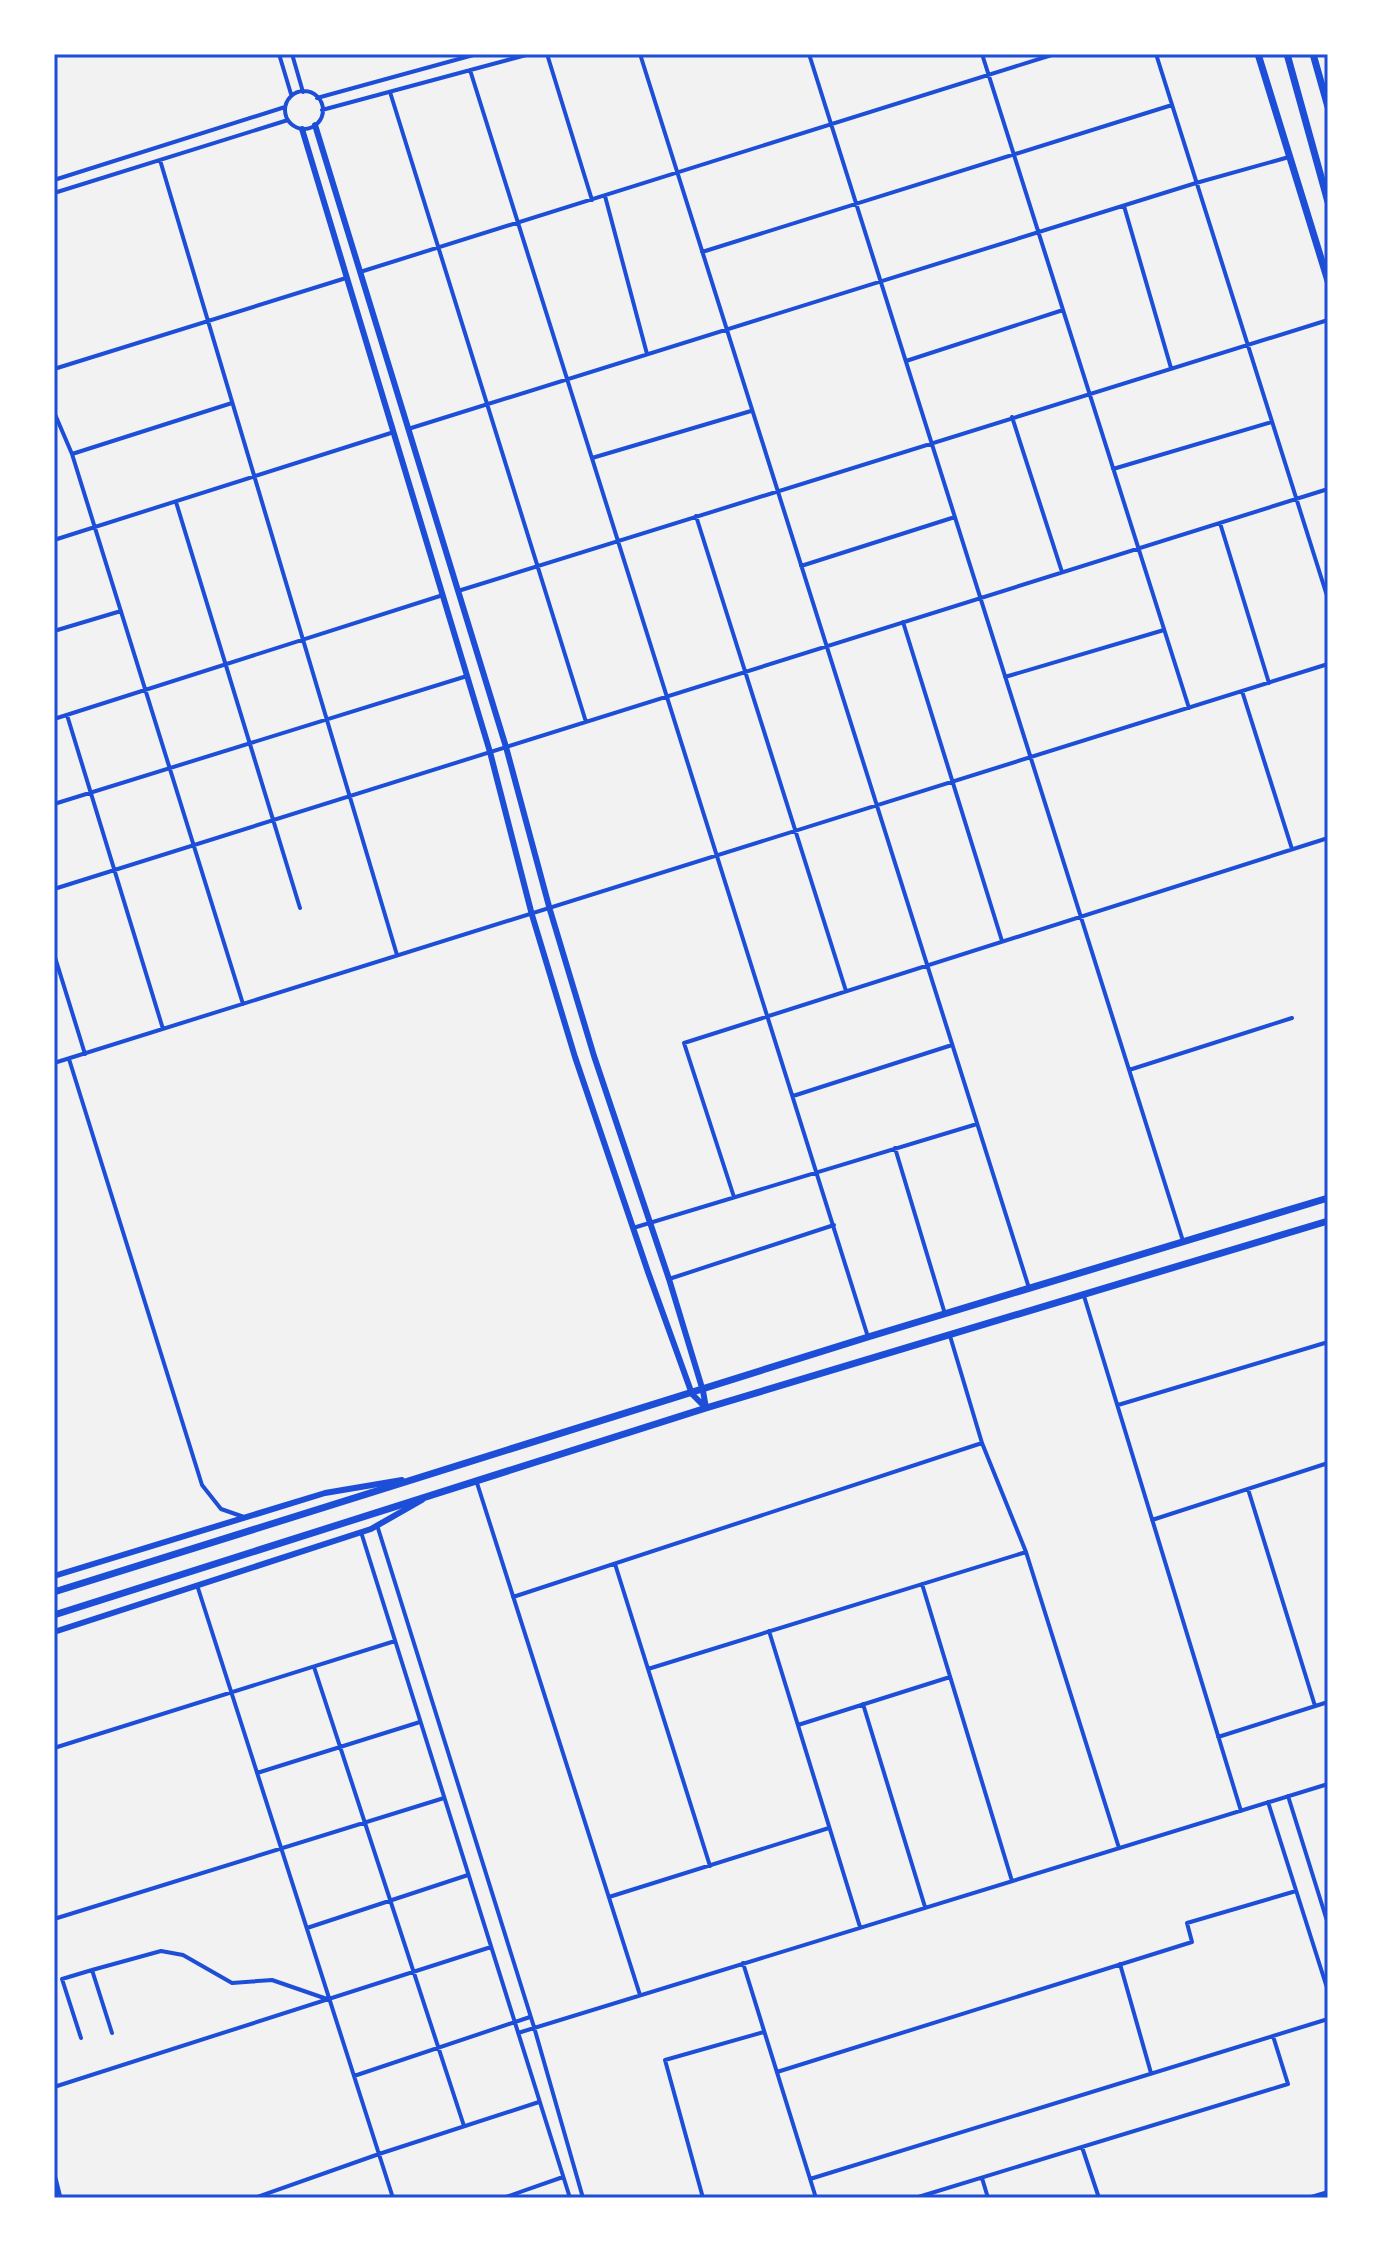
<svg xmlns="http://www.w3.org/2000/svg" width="1382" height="2252" viewBox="0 0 1382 2252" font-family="Figtree,sans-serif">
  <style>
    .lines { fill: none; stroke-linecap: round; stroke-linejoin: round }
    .minor { stroke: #1d4ed8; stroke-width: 4 }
    .tertiary { stroke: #1d4ed8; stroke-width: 6 }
    .primary { stroke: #1d4ed8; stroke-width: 7 }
    .trunk { stroke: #1d4ed8; stroke-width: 7 }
    .neatline { fill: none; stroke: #1d4ed8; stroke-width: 3 }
  </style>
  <rect width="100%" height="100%" fill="#f2f2f2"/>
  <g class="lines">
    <path class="minor" d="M 279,54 L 291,94
      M 292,54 L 303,92
      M 547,54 L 592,200
      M 640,54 L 1029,1288
      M 809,54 L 1183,1241
      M 982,54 L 1189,708
      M 1156,54 L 1328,599
      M 470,70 L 868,1337
      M285 110a19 19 0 1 1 38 0a19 19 0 1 1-38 0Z
      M 390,92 L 586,722
      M 317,98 L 477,54
      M 322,110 L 530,54
      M 160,160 L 397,955
      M 54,180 L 285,107
      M 54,193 L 288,120
      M 605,196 L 647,354
      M 1124,206 L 1171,368
      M 702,252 L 1172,105
      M 360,272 L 1055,54
      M 906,361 L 1063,310
      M 54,369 L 346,278
      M 54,412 L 72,454 L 243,1004
      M 1012,417 L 1062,572
      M 408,429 L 1196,183 L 1289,157
      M 72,454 L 232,403
      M 592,458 L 751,411
      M 1113,469 L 1272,422
      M 176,502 L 300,908
      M 696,516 L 846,991
      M 1220,523 L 1269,683
      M 54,540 L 394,432
      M 801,566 L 955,517
      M 458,591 L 1328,320
      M 903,622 L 1002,941
      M 54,631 L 121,611
      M 1005,677 L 1164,630
      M 1242,691 L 1292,849
      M 67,715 L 163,1029
      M 54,719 L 443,595
      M 54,804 L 467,676
      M 54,889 L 1328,489
      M 54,954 L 85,1054
      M 69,1059 L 202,1485 L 221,1509 L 244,1517
      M 54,1063 L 1328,664
      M 1129,1070 L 1292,1018
      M 793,1096 L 952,1045
      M 895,1148 L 945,1314
      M 734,1197 L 684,1043 L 1328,838
      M 633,1228 L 977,1124
      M 669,1279 L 834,1225
      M 1084,1296 L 1241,1811
      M 950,1336 L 982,1443 L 1026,1552 L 1119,1848
      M 1118,1405 L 1328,1342
      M 477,1483 L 640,1995
      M 1248,1489 L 1315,1706
      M 1152,1520 L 1328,1463
      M 377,1525 L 534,2027 L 583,2198
      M 361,1532 L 570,2198
      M 615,1564 L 710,1866
      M 922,1584 L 1012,1881
      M 197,1585 L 393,2198
      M 513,1597 L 982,1443
      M 769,1631 L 860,1927
      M 314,1667 L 464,2126
      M 648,1669 L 1026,1552
      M 863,1704 L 925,1907
      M 798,1725 L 950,1677
      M 1218,1737 L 1328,1702
      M 54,1748 L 395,1641
      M 257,1773 L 420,1722
      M 1288,1796 L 1328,1924
      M 1268,1802 L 1328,1991
      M 609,1897 L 829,1828
      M 54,1919 L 444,1798
      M 307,1928 L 468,1875
      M 743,1963 L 816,2198
      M 1120,1964 L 1151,2073
      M 112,2033 L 92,1970 L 161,1951 L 183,1955 L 232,1983 L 272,1980 L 327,1999
      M 518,2033 L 1328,1784
      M 81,2038 L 62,1979 L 92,1970
      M 777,2072 L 1192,1942 L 1187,1923 L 1296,1891
      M 354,2076 L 530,2017
      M 54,2087 L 491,1947
      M 1082,2147 L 1099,2198
      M 982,2178 L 988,2198
      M 810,2179 L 1328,2019
      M 254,2198 L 379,2154 L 539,2102
      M 503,2198 L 563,2177
      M 703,2198 L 665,2060 L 764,2032
      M 915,2198 L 1288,2084 L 1273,2036
      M 1308,2198 L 1328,2192"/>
    <path class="tertiary" d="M 315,125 L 506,747 L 550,910 L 594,1056 L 669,1279 L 703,1391 L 706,1408
      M 302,129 L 490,752 L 532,915 L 575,1057 L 648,1272 L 692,1394 L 706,1408
      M 54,1576 L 325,1493 L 402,1480
      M 54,1632 L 371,1529 L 422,1500"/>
    <path class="primary" d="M 1258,54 L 1328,281
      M 54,1592 L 868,1337 L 1328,1198
      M 54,1615 L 706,1408 L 1328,1221
      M 54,2178 L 59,2198"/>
    <path class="trunk" d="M 1287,54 L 1328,202
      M 1313,54 L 1328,107"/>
  </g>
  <rect width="1382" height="2252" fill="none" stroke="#ffffff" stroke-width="112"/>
  <rect x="56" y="56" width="1270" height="2140" class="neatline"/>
</svg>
